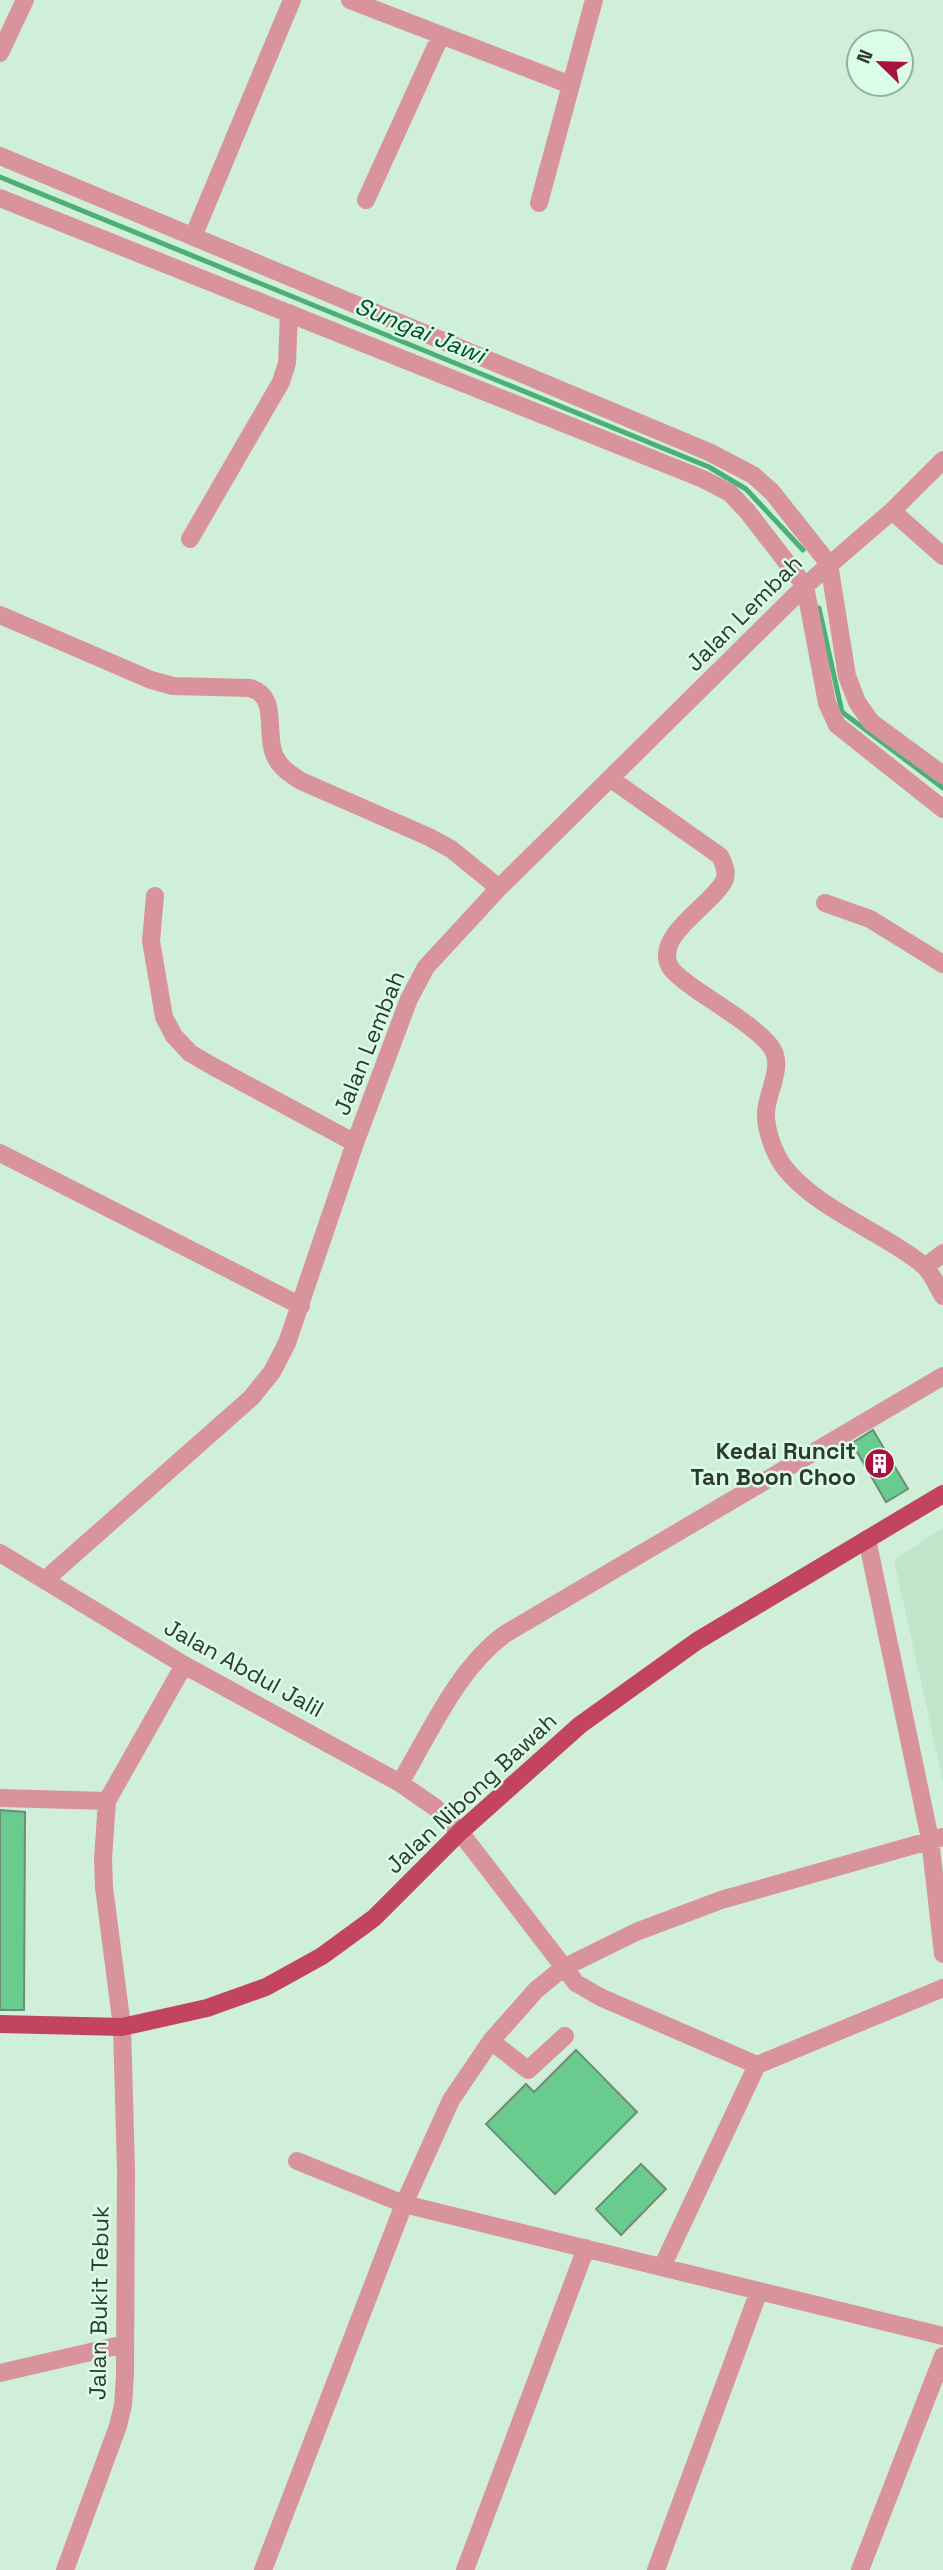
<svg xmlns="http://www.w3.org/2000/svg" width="943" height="2570" viewBox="0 0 943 2570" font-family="'Space Grotesk',sans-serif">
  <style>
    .built { fill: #bfe6cb }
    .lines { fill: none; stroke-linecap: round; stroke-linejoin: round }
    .stream { stroke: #4cb074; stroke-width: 5 }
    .building { fill: #69cb8d; stroke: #6f8c78; stroke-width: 2 }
    .minor { stroke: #d9939c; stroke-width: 18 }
    .major { stroke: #c2445f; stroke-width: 18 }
    .labels { text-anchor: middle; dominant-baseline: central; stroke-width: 5; stroke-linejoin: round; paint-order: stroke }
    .street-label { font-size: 23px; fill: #2e3a31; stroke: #dcfde5 }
    .poi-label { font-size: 23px; font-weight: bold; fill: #2e3a31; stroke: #dcfde5; text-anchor: end }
    .water-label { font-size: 24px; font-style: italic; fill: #004f29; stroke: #dcfde5 }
  </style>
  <rect width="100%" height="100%" fill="#cfefd8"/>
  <path class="built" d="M 943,1528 L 943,1781 L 894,1560 Z"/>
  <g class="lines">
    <path class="stream" d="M 0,177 L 709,467 L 746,489 L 803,550
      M 819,608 L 842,712 L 943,788"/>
  </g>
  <path class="building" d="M 873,1430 L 908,1489 L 886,1502 L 852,1443 Z
    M 0,1810 L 25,1812 L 24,2010 L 0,2010 Z
    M 576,2050 L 637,2112 L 555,2194 L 486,2124 L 526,2084 L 534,2092 Z
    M 641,2164 L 666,2189 L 621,2235 L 596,2209 Z"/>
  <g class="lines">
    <path class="minor" d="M 350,0 L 571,85
      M 0,53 L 25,0
      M 0,156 L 709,452 L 753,475 L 772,492 L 829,564 L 847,676 L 857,702 L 871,722 L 943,775
      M 0,198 L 703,479 L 730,493 L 747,511 L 805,586 L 827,703 L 837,725 L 943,809
      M 366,200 L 441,35
      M 539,203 L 594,0
      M 193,237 L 292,0
      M 892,511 L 943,556
      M 190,539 L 281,382 L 287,363 L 289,313
      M 0,615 L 151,680 L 173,686 L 250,688 C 279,696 265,731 274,754 C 279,767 290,774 301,781 L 429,837 L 451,849 L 499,888
      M 611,779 L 720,856 C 724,864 728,873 724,881 C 712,905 653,936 670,967 C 675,975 686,982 694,988 C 713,1002 763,1031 773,1050 C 783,1068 767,1093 766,1112 C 765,1129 774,1153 784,1167 C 816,1209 883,1232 923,1265 C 932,1272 937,1287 943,1296
      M 155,896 L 151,941 L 164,1017 L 174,1036 L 190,1053 L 214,1067 L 355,1143
      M 825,903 L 870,919 L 943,964
      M 0,1153 L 301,1306
      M 925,1267 L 943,1253
      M 867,1539 L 930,1839 L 943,1954
      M 0,1553 L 184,1665 L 400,1783 L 436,1808 L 460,1832 L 576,1983 L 600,1997 L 757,2065
      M 46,1579 L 251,1398 L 272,1372 L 287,1343 L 355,1143 L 409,999 L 426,967 L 499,888 L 805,586 L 892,511 L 943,460
      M 400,1783 C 430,1733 457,1669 505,1634 L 943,1376
      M 0,1798 L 107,1801
      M 491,2041 L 528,2070 L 565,2036
      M 297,2161 L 404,2204 L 943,2336
      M 662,2267 L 757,2065 L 943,1988
      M 0,2373 L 125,2344
      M 65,2570 L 118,2426 L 123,2405 L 125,2375 L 126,2170 L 122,2027 L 104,1887 L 103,1859 L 107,1801 L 184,1665
      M 263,2570 L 404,2204 L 451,2100 L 491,2041 L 536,1990 L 563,1968 L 636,1932 L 721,1900 L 943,1837
      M 465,2570 L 586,2248
      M 656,2570 L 759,2291
      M 860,2570 L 943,2356"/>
    <path class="major" d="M 0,2024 L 122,2027 L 207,2008 L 266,1987 L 322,1956 L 374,1918 L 460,1832 L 580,1725 L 697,1641 L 943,1494"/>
  </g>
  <defs>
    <symbol id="building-disc" viewBox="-11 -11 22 22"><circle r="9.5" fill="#a81142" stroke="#dcfde5"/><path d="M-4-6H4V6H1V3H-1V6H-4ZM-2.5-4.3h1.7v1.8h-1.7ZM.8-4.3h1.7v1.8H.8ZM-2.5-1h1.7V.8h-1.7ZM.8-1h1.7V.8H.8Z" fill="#fff"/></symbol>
  </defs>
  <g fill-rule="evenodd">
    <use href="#building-disc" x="862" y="1446" width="35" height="35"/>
  </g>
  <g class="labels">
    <g class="street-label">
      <text transform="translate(744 613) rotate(-45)">Jalan Lembah</text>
      <text transform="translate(369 1043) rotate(-68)">Jalan Lembah</text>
      <text transform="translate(244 1668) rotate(29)">Jalan Abdul Jalil</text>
      <text transform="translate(471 1793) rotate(-43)">Jalan Nibong Bawah</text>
      <text transform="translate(99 2303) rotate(-89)">Jalan Bukit Tebuk</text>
    </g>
    <g class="poi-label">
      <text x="856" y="1451">Kedai Runcit<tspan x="856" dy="26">Tan Boon Choo</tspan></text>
    </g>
    <g class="water-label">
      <text transform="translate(420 330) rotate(22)">Sungai Jawi</text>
    </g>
  </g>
  <g transform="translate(880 63) rotate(293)"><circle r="33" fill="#dcfde5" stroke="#96af9d" stroke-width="2"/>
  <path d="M0-5L12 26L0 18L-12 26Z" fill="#a81142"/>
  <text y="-10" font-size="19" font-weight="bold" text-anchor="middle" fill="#2e3a31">N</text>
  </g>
</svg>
